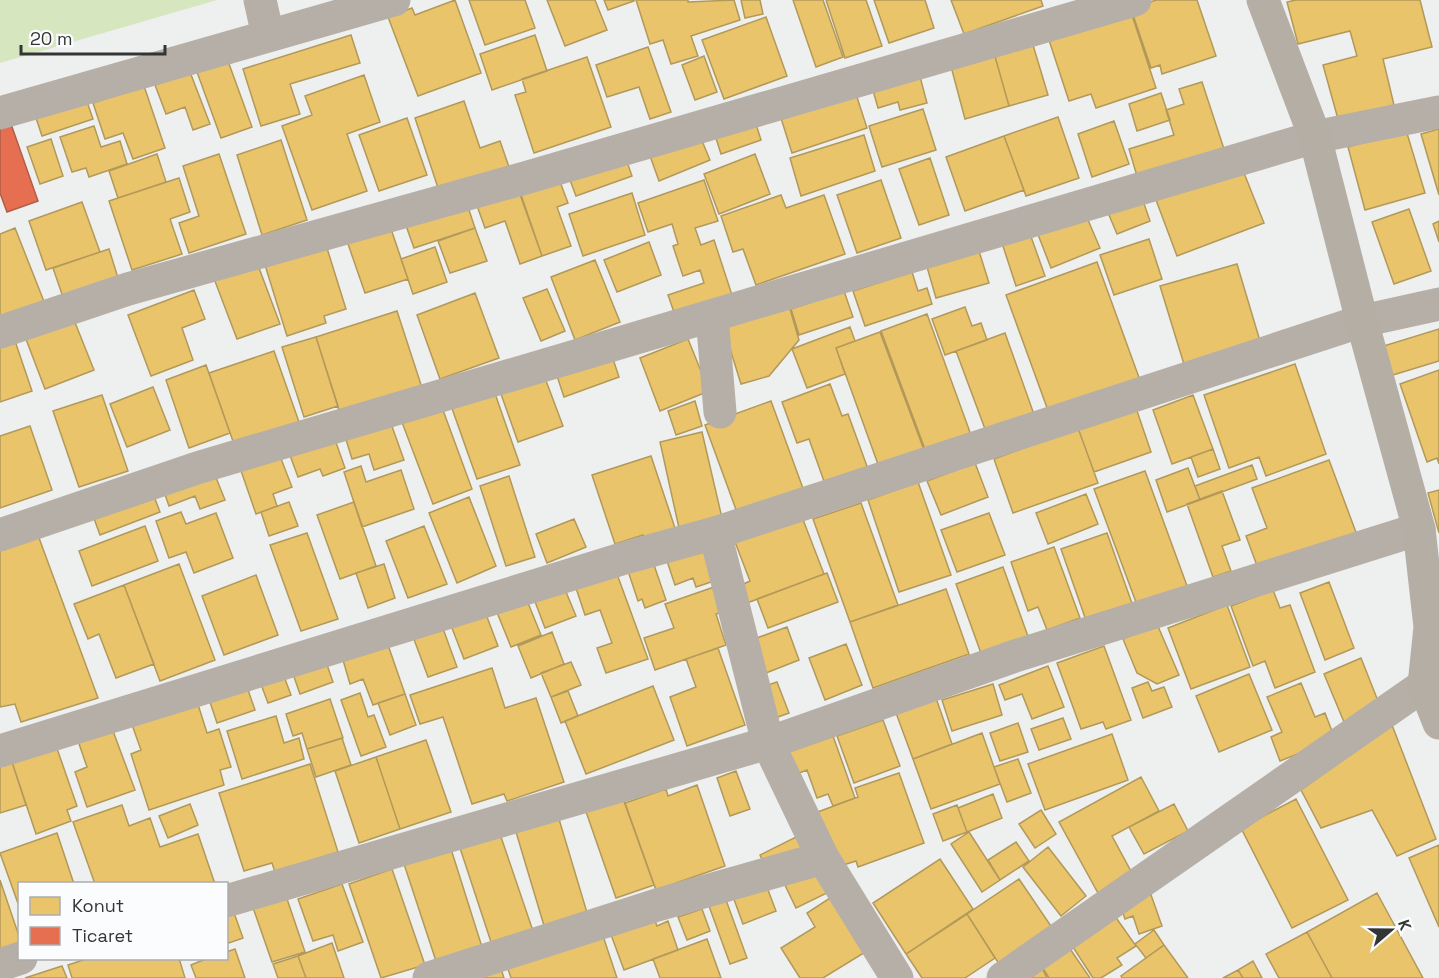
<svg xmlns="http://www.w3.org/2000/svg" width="1439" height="978" viewBox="0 0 1439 978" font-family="'Space Grotesk',sans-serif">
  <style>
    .green { fill: #d6e6bf }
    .homes { fill: #e9c46a; stroke: #b2995a; stroke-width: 1.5 }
    .shops { fill: #e76f51; stroke: #b15d48; stroke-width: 1.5 }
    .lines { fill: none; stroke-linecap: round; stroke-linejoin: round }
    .street { stroke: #b6afa7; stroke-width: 33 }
    .secondary { stroke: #b5aea5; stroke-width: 33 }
  </style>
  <rect width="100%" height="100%" fill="#eeefef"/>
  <path class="green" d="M 0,0 L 217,0 L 0,63 Z"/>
  <path class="homes" d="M 455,0 L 481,73 L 418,96 L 388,17 L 412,8 L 415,15 Z
    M 469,0 L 525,0 L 535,28 L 485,45 Z
    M 547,0 L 595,0 L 607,30 L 565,46 Z
    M 604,0 L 634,0 L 634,1 L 608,10 Z
    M 636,0 L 688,0 L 688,2 L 734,0 L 740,20 L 691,36 L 698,56 L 671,64 L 663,40 L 650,44 Z
    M 741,0 L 760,0 L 763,14 L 745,18 Z
    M 793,0 L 823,0 L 843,57 L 816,67 Z
    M 826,0 L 866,0 L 882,46 L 845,58 Z
    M 874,0 L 925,0 L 934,28 L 889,43 Z
    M 951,0 L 1041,0 L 1043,6 L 964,34 Z
    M 1156,0 L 1197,0 L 1216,56 L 1162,74 L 1160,65 L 1151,68 L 1131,9 Z
    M 1296,0 L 1420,0 L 1432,47 L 1383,59 L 1394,105 L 1338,119 L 1323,65 L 1357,56 L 1350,31 L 1298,44 L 1287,2 Z
    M 1129,6 L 1156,88 L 1096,108 L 1091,94 L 1069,101 L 1047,34 Z
    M 766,17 L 787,76 L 724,99 L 702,40 Z
    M 351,35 L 360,63 L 290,84 L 300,114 L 261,126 L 243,69 Z
    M 535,35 L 547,71 L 492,90 L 480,54 Z
    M 1030,35 L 1048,95 L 1009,106 L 992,46 Z
    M 992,46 L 1009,106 L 965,119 L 949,59 Z
    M 648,47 L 671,112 L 650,119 L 639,87 L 607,97 L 596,65 Z
    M 704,56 L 717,92 L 695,100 L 682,65 Z
    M 587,57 L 611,127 L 534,153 L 515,95 L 526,92 L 522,79 Z
    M 228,61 L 252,127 L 221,138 L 197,72 Z
    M 190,72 L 210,124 L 193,130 L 185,107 L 166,114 L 155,85 Z
    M 919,73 L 927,103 L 900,110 L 898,102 L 878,108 L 872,87 Z
    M 364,75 L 380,122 L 347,134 L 367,191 L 312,210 L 282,126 L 312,115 L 305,96 Z
    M 1202,82 L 1224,149 L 1137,176 L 1129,149 L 1174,135 L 1166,110 L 1184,104 L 1179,89 Z
    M 144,86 L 165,148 L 133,159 L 123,133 L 105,139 L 93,103 Z
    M 855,91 L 867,128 L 792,153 L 780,115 Z
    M 1161,93 L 1170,120 L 1137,131 L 1129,104 Z
    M 85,96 L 93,119 L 42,136 L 34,112 Z
    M 464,101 L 480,148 L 500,141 L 509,167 L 439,191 L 415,118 Z
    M 923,109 L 936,150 L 882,167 L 869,126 Z
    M 1058,117 L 1079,178 L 1026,196 L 1004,136 Z
    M 407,118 L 427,175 L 379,191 L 359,135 Z
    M 755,121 L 761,140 L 721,154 L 715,135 Z
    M 1114,121 L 1129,164 L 1092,177 L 1078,134 Z
    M 94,126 L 101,147 L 120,141 L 127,164 L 89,177 L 86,168 L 72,172 L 60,137 Z
    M 1439,129 L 1439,195 L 1421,134 Z
    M 1406,130 L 1425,193 L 1365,210 L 1348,147 Z
    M 864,135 L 875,171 L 801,196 L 790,158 Z
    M 700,136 L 710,160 L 659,181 L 650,156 Z
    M 1004,136 L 1024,190 L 965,211 L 946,157 Z
    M 51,139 L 63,176 L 40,184 L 27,147 Z
    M 281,140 L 307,220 L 262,235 L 237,155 Z
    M 157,154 L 166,182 L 118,198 L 109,171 Z
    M 219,154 L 246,234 L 189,253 L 179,223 L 199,216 L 183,166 Z
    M 755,154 L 770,194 L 719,214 L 704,174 Z
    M 930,158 L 949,215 L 919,225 L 899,169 Z
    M 626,159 L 632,176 L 576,196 L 570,180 Z
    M 1242,168 L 1264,223 L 1177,256 L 1156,200 Z
    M 179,178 L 190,212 L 170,219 L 182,254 L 132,270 L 109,201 Z
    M 559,179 L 568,203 L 557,207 L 571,246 L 542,256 L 520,192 Z
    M 704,180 L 718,221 L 695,228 L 701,245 L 714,240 L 732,295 L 675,315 L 668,295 L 704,283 L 700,270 L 683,276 L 673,246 L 678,244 L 672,224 L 648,232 L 638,203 Z
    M 881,180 L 901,238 L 857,253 L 837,195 Z
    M 517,186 L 542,256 L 520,264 L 505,221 L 485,228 L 475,200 Z
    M 632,193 L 645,235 L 583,256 L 569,214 Z
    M 781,195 L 786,208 L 824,195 L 845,254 L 756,285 L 743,249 L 733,252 L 721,216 Z
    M 1141,195 L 1150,221 L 1117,234 L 1106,208 Z
    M 466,201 L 475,228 L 414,248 L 404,220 Z
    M 82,202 L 100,252 L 46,270 L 29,221 Z
    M 1409,209 L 1431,271 L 1394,284 L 1372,222 Z
    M 1085,213 L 1100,248 L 1051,268 L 1037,232 Z
    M 1439,221 L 1439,242 L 1433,224 Z
    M 390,226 L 408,279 L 365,293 L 347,241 Z
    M 15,228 L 45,304 L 0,323 L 0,234 Z
    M 475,228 L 487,261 L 450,273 L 438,241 Z
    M 1029,231 L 1045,276 L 1016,286 L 1001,240 Z
    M 1149,239 L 1162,279 L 1114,295 L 1100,255 Z
    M 649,242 L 661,275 L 617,292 L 604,260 Z
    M 326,245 L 346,309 L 324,316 L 326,323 L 287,336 L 265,265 Z
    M 435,247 L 447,282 L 413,294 L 401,259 Z
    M 109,249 L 119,281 L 64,300 L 53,268 Z
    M 979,251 L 989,283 L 936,298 L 927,267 Z
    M 256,260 L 280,324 L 237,339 L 213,276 Z
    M 595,260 L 620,322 L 575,340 L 551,277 Z
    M 1097,262 L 1141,383 L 1050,416 L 1006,295 Z
    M 1237,264 L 1263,351 L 1187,374 L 1160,286 Z
    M 912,272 L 918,291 L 927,288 L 932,304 L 865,326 L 853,291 Z
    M 547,289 L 565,331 L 541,341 L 523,298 Z
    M 194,290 L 205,319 L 182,328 L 193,360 L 151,376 L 128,315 Z
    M 844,291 L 853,317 L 799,335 L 791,309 Z
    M 475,293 L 499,358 L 440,379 L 417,315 Z
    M 788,302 L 799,340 L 769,376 L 741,384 L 722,323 Z
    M 965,307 L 972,326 L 981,323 L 987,340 L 945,355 L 932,319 Z
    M 397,311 L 425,397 L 343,423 L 316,337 Z
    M 927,314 L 971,435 L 926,452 L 881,331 Z
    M 72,315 L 94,370 L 45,389 L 24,334 Z
    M 850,327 L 855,341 L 836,348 L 845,374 L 807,388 L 792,349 Z
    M 1439,329 L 1439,361 L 1383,378 L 1374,349 Z
    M 880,332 L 924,450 L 879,467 L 836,348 Z
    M 1005,333 L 1036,420 L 988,437 L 956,351 Z
    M 13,335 L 32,391 L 0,402 L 0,339 Z
    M 316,337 L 338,406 L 304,417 L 282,347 Z
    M 688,339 L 709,391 L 660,411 L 640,358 Z
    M 274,351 L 299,422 L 234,444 L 209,373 Z
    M 612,356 L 619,377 L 564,397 L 557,376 Z
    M 1295,364 L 1326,454 L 1266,476 L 1259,457 L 1229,468 L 1204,395 Z
    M 206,365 L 230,433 L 189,448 L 166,380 Z
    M 1439,370 L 1439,464 L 1437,458 L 1427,462 L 1400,384 Z
    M 545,378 L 563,426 L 518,442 L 501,394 Z
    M 830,384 L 842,416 L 848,414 L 868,469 L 825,484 L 809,439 L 797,443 L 782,402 Z
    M 492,385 L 520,465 L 477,479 L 449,400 Z
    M 153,387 L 170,430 L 127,447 L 110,404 Z
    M 102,395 L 128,471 L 79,487 L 53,411 Z
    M 1193,395 L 1213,449 L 1172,464 L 1153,410 Z
    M 695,401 L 702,426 L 676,435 L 668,411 Z
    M 771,401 L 804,491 L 738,515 L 705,425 Z
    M 440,402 L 472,489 L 433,504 L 400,417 Z
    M 1136,408 L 1151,452 L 1094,472 L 1078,428 Z
    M 389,418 L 404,460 L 374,470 L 369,454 L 352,459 L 344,433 Z
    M 30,426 L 52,490 L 0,508 L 0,436 Z
    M 1078,428 L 1098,483 L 1013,513 L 994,459 Z
    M 702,432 L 722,518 L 679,528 L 660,442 Z
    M 333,434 L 345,468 L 323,476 L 320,469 L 298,477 L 288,450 Z
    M 1213,449 L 1220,469 L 1198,477 L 1191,457 Z
    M 278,451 L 292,487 L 273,494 L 277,506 L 256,514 L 239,465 Z
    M 651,456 L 677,534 L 646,545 L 643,535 L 615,544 L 592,475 Z
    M 1329,460 L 1357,535 L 1259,571 L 1246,536 L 1267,528 L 1252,488 Z
    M 975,463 L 988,497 L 941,515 L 927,481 Z
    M 1252,465 L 1257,479 L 1200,500 L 1195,486 Z
    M 361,466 L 366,482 L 401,470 L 414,509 L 362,527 L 344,472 Z
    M 1188,468 L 1200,500 L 1167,512 L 1156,480 Z
    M 213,470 L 225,500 L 200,509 L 195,496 L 169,506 L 163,489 Z
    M 1145,471 L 1190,594 L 1140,613 L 1094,489 Z
    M 509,476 L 535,557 L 506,566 L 480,486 Z
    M 918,482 L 951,575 L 899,592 L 868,500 Z
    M 1439,490 L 1439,533 L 1428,493 Z
    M 152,491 L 160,512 L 100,535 L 92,513 Z
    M 1222,491 L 1240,540 L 1222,546 L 1231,571 L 1213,577 L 1187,504 Z
    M 1086,494 L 1098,524 L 1048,544 L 1036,513 Z
    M 469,497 L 496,566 L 457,583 L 429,513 Z
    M 289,502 L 298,526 L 269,536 L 261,512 Z
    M 354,502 L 376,566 L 340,579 L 317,515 Z
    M 861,503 L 898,605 L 850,622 L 813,519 Z
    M 181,512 L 186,524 L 216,513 L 233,558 L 194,573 L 186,552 L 169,558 L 156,521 Z
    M 989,513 L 1005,555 L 957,572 L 941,530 Z
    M 802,517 L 824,574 L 747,603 L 741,585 L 750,581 L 735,542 Z
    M 574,519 L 586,547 L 547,563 L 536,534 Z
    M 145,526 L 158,561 L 92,586 L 79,551 Z
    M 424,526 L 447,584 L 408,598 L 386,541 Z
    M 35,527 L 98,698 L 21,722 L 15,704 L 0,707 L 0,540 Z
    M 307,533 L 338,619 L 301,631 L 270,545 Z
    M 1107,533 L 1134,609 L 1088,626 L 1061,549 Z
    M 711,546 L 723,578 L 696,587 L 693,578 L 675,585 L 667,561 Z
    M 1054,547 L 1080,618 L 1047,630 L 1038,607 L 1028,611 L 1011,562 Z
    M 653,562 L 666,600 L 645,608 L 642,599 L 638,601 L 628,571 Z
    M 179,564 L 215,660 L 160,681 L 124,585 Z
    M 384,564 L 395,598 L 368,608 L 356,573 Z
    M 1003,567 L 1029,639 L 982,656 L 956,584 Z
    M 827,573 L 838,602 L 768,628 L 757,599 Z
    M 617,574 L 648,659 L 606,673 L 597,648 L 612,643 L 600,610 L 585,615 L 576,588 Z
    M 256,575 L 278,635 L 224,655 L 202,596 Z
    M 1329,582 L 1354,648 L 1325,660 L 1300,593 Z
    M 124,585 L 154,664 L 116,678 L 99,634 L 88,639 L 74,604 Z
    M 564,587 L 576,616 L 545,628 L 534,599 Z
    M 714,587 L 723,612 L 716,614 L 726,645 L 655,670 L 644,638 L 674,628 L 665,604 Z
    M 946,589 L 969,654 L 873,688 L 850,622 Z
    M 1273,590 L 1280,608 L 1290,605 L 1315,672 L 1275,688 L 1265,661 L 1253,666 L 1231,606 Z
    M 526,598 L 541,635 L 511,647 L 496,610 Z
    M 1227,605 L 1250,667 L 1191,689 L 1168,628 Z
    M 484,609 L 498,646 L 464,659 L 450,623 Z
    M 441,623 L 457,667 L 428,677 L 412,634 Z
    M 1157,624 L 1179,675 L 1157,684 L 1137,673 L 1123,639 Z
    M 787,627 L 799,660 L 766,673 L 754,639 Z
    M 552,632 L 564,664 L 531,678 L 518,646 Z
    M 846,644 L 862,685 L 825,700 L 809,658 Z
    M 388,645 L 405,694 L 373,705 L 363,679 L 350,684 L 343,660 Z
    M 1104,646 L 1131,720 L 1106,729 L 1103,722 L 1081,729 L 1057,663 Z
    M 718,648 L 745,725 L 687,746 L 670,697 L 696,687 L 686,659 Z
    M 1361,658 L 1380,706 L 1344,722 L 1324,674 Z
    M 326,662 L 333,682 L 300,694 L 293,674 Z
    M 571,662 L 581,685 L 551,697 L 541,673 Z
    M 1048,666 L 1064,707 L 1032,719 L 1022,694 L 1005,700 L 999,685 Z
    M 492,668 L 505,708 L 536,698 L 564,782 L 507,801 L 504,794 L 472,804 L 443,717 L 420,724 L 410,695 Z
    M 282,671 L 291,695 L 268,703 L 259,679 Z
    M 1249,674 L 1272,730 L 1219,752 L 1196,696 Z
    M 777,682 L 789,713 L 767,721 L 756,689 Z
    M 1148,682 L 1152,691 L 1164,687 L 1172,707 L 1143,718 L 1132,688 Z
    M 1301,683 L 1315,717 L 1325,713 L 1335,739 L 1280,761 L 1271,737 L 1282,732 L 1267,697 Z
    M 993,684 L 1002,715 L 952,731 L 942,700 Z
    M 653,686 L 674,740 L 586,774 L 565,721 Z
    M 247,687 L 255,710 L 217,723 L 207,693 Z
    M 568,691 L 578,716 L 561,723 L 551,697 Z
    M 360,693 L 368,717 L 374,715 L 386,747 L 361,756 L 341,700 Z
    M 405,694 L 416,725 L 390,735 L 378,703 Z
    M 196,698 L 207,733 L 219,729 L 231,767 L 220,770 L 224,785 L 149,810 L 131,754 L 141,750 L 130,719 Z
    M 936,698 L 952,744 L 913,759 L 896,713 Z
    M 330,699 L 343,738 L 307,749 L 302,733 L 293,736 L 286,714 Z
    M 276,716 L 284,743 L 299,738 L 304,759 L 242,779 L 227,731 Z
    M 1063,718 L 1071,739 L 1039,750 L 1031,729 Z
    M 883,720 L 900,766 L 854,783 L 837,736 Z
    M 110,723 L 135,790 L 87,807 L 75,772 L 87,767 L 76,735 Z
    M 1018,723 L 1028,752 L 1000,761 L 990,733 Z
    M 1392,725 L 1436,839 L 1397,856 L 1372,810 L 1321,828 L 1301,790 Z
    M 982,733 L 1000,784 L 931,809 L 913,759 Z
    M 1112,734 L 1128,780 L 1045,810 L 1028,764 Z
    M 833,736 L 855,798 L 833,806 L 828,794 L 817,798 L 807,770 L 794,775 L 786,753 Z
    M 53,737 L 77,806 L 67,810 L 71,821 L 36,834 L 9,753 Z
    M 342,738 L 351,765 L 316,777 L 307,749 Z
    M 426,740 L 451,812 L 400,829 L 376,757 Z
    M 9,753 L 26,805 L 0,813 L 0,756 Z
    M 376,757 L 400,829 L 359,843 L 335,771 Z
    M 1018,759 L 1031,793 L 1007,802 L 994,767 Z
    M 310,764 L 338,852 L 275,872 L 272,863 L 244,871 L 219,793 Z
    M 736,771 L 750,809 L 730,816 L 717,778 Z
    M 899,773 L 924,843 L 858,867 L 856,861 L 840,866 L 815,813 L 858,797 L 855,788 Z
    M 1141,777 L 1159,811 L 1112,836 L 1133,875 L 1098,893 L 1059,822 Z
    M 697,785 L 725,866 L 656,890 L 625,803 L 666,789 L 668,796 Z
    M 621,793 L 654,885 L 616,898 L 584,806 Z
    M 993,794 L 1002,818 L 967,832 L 958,808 Z
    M 1296,799 L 1348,900 L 1292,928 L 1241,828 Z
    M 190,804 L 198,825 L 168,838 L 159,816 Z
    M 1174,804 L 1188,831 L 1144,854 L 1129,827 Z
    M 122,805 L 129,826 L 150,818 L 160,847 L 198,834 L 215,884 L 95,884 L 73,822 Z
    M 957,805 L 967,832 L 943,841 L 933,814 Z
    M 1041,810 L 1056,834 L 1035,848 L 1019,824 Z
    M 559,819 L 588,916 L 545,929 L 516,832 Z
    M 969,832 L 1000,880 L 982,892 L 951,844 Z
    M 57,833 L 74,884 L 20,884 L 20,909 L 0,853 Z
    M 500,834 L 533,931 L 492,945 L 460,848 Z
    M 802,834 L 810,851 L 768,872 L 760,855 Z
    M 1016,842 L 1029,861 L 1000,880 L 988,860 Z
    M 1439,845 L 1439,927 L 1409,858 Z
    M 1048,847 L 1086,896 L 1061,916 L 1023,867 Z
    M 451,849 L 482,947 L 436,961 L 404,864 Z
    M 940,859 L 973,909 L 906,954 L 873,903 Z
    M 816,868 L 829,892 L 796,908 L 784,883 Z
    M 392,869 L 425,965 L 381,978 L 349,884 Z
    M 1019,879 L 1055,932 L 1001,967 L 967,914 Z
    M 0,880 L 20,939 L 20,946 L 0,953 Z
    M 765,882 L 776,911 L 743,924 L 732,894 Z
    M 342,884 L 363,942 L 338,951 L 333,935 L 313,941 L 298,899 Z
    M 284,890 L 305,952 L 272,962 L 251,902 Z
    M 1150,892 L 1162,926 L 1139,934 L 1133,916 L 1125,919 L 1120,904 Z
    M 1377,893 L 1423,978 L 1332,978 L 1307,932 Z
    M 833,896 L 867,951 L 823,978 L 800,978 L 781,948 L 815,927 L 807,913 Z
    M 726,900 L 747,958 L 730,964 L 709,906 Z
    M 702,909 L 710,931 L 687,940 L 678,917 Z
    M 233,910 L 243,938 L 226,944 L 226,913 Z
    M 1112,912 L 1136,946 L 1117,958 L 1122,965 L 1101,978 L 1093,978 L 1069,941 Z
    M 967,914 L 995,958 L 965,978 L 922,978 L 906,954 Z
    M 653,916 L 657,926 L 668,921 L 678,950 L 624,970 L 610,932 Z
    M 1154,930 L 1164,945 L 1146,958 L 1135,944 Z
    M 1307,932 L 1332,978 L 1279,978 L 1266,954 Z
    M 602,933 L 617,978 L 511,978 L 507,966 Z
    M 707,939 L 721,978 L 660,978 L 653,959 Z
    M 332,943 L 344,978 L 306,978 L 298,956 Z
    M 1066,943 L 1090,978 L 1049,978 L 1039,962 Z
    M 1164,945 L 1188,978 L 1122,978 L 1121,976 Z
    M 235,949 L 245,978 L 196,978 L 191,965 L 208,958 L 226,958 L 226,952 Z
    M 298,956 L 306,978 L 278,978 L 273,964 Z
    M 89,958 L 179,958 L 185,978 L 72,978 L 68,965 Z
    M 1253,961 L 1262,978 L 1243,978 L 1238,970 Z
    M 499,963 L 504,978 L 458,978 Z
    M 62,966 L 67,978 L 25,978 Z
    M 1042,968 L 1047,978 L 1024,978 Z
    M 1238,970 L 1243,978 L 1223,978 Z"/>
  <path class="shops" d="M 11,124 L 38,201 L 7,212 L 0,193 L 0,128 Z"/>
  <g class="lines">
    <path class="street" d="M 260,0 L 268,36
      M 0,113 L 394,0
      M 712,316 L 720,412
      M 0,332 L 128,289 L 525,178 L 1135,0
      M 715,533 L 768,743 L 823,858 L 897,978
      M 0,535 L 197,468 L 1315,137 L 1439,112
      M 0,751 L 628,557 L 715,533 L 1362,321 L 1439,304
      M 226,901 L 768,743 L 1015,656 L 1419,529
      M 0,965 L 21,958
      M 429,978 L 657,905 L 823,858
      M 1003,978 L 1424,685"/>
    <path class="secondary" d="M 1263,0 L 1315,137 L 1362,321 L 1419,529 L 1430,627 L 1424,685 L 1439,723"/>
  </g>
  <rect x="18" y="882" width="210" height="78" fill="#fbfcfe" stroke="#abacad" stroke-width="1.5"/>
  <rect x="30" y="897" width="30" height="18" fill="#e9c46a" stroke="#abacad" stroke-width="1.5"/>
  <text x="72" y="912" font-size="18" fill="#333434">Konut</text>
  <rect x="30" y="927" width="30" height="18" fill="#e76f51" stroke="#abacad" stroke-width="1.5"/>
  <text x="72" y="942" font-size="18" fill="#333434">Ticaret</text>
  <g transform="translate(1391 930) rotate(70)" stroke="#fbfcfe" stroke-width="4.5" paint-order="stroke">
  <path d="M0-4.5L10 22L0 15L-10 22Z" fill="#333434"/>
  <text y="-9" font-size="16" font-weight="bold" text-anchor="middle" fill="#333434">K</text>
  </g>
  <path d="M21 45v9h144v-9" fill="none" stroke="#333434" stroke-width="3"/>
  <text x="30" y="45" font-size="18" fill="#333434" stroke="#fbfcfe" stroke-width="4.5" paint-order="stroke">20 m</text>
</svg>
